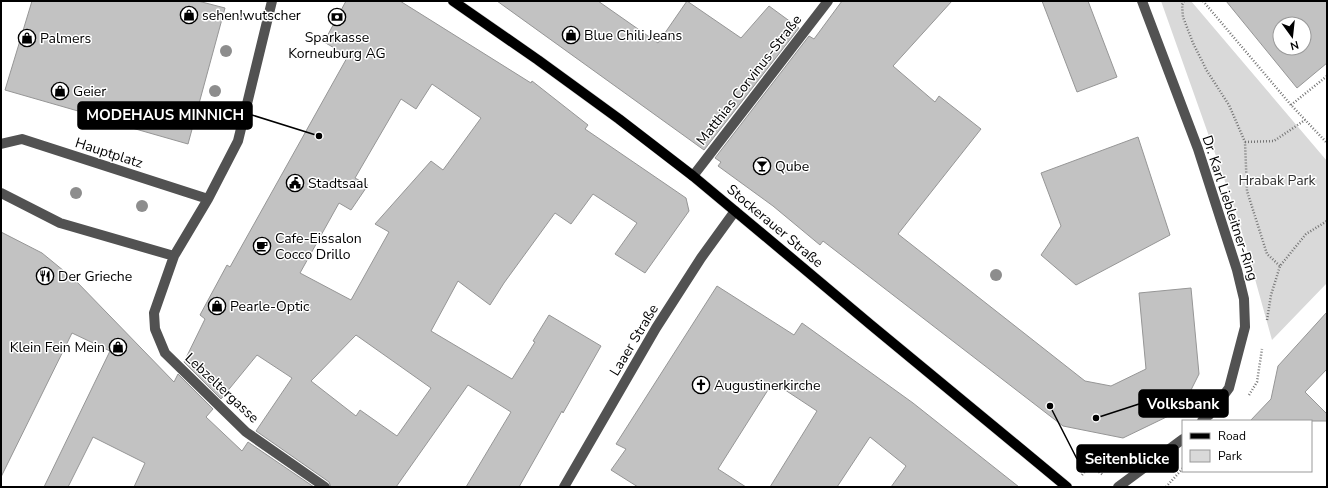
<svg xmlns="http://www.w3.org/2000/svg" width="1328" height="488" viewBox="0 0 1328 488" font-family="'Nunito Sans',sans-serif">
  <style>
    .green { fill: #d9d9d9 }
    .building { fill: #c2c2c2; stroke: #969696; fill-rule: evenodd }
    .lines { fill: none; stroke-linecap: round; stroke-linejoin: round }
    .major-casing { stroke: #dbdbdb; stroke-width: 11 }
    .path { stroke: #747474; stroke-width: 2.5; stroke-dasharray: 1 2; stroke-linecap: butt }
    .minor { stroke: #525252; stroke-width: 10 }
    .major { stroke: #000; stroke-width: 10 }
    .tree { fill: #8d8d8d }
    .labels { text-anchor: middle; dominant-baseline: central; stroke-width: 3; stroke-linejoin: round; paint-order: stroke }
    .poi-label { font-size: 14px; fill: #000; stroke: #fff; text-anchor: start }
    .street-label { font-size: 14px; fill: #000; stroke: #fff }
    .park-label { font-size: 14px; fill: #303030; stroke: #fff }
    .leader { fill: none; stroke: #000; stroke-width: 1.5 }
    .callout-dot { fill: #000; stroke: #fff; stroke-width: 1.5 }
    .callout { fill: #000; stroke: #000; stroke-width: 1.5 }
    .callout-label { font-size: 15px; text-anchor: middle; font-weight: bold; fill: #fff }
  </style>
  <rect width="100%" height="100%" fill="#fff"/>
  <path class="green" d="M 1161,1 L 1191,1 L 1327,161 L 1327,283 L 1272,340 L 1238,218 Z"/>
  <path class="building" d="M 32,1 L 198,1 L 225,8 L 188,144 L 125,126 L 78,111 L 5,90 Z
    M 346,1 L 400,1 L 531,83 L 532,81 L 588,125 L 585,129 L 686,198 L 689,211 L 645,273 L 615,254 L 637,223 L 593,194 L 571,224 L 555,213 L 504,283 L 490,305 L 458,281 L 431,331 L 512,379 L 535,342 L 533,341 L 549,315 L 601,346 L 563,413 L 562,411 L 519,487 L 466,487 L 511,412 L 468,385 L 396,487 L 331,487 L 329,482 L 256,431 L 292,378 L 257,355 L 221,399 L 184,362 L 205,319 L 200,315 L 227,265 L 230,267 L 348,56 L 324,42 ZM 432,84 L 481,118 L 443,170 L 431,161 L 375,224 L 389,232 L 351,300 L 300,273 L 339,203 L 351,210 L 368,185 L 355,178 L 401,99 L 416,109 ZM 356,335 L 431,388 L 397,436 L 360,410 L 356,416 L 311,381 Z
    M 497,1 L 598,1 L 658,43 L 687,1 L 741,38 L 769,6 L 799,28 L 704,150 Z
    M 842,1 L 952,1 L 893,66 L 935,102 L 939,96 L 981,129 L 898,234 L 1085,381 L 1111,386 L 1146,369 L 1139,293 L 1191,288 L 1199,374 L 1181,410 L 1123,438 L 1063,426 L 823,241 L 820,245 L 773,206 L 718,166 L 721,162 L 715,158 L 809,36 L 814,39 Z
    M 1042,1 L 1088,1 L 1117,77 L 1077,92 Z
    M 1226,1 L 1327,1 L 1327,63 L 1297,88 ZM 1280,24 L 1304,24 L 1304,48 L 1280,48 Z
    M 1138,137 L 1170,235 L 1076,285 L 1041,255 L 1061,226 L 1041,173 Z
    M 1,232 L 42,253 L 75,280 L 174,382 L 178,374 L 213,409 L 206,417 L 242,451 L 248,442 L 314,487 L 134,487 L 145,463 L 93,437 L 68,487 L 44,487 L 110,351 L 72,333 L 1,477 Z
    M 717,286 L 794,335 L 802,323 L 913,403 L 1019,487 L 891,487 L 906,466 L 870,437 L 837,487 L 770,487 L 817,411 L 773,382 L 718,469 L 746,487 L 638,487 L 611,470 L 626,449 L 616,444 Z
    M 1327,312 L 1327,369 L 1305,392 L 1327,414 L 1327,421 L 1250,421 L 1271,399 L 1278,366 Z"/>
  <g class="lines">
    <defs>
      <path id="major" d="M 453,1 L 538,60 L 619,119 L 693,176 L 802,267 L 871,325 L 1067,487"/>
    </defs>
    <use href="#major" class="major-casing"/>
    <path class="path" d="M 1184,1 L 1182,5 L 1183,17 L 1193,43 L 1207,71 L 1229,105 L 1245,142 L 1247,191 L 1267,254 L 1280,266
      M 1203,1 L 1291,105 L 1327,143
      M 1291,105 L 1327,76
      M 1245,142 L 1274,141 L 1305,120
      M 1267,320 L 1271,295 L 1280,266 L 1306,234 L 1327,221
      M 1249,395 L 1257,382 L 1262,349
      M 1082,475 L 1090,465 L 1103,475
      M 1166,487 L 1183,468"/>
    <path class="minor" d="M 272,1 L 238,141 L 208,199 L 174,256 L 154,313 L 155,329 L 165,353 L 246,432 L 325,487
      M 1142,1 L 1198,149 L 1237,270 L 1244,299 L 1245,327 L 1229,388 L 1209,415 L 1202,421
      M 1,144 L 22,139 L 208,199
      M 693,176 L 828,1
      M 1,193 L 60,223 L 174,256
      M 564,487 L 656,328 L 701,258 L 735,211
      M 1118,487 L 1183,439"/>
    <use href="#major" class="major"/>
  </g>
  <g class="tree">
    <circle cx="226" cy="51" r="6"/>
    <circle cx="215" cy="91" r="6"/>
    <circle cx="76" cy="193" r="6"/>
    <circle cx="142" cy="206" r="6"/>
    <circle cx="996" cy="275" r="6"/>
  </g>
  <defs>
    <symbol id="shop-ring" viewBox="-11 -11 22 22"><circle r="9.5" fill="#fff" stroke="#000" stroke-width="1.5"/><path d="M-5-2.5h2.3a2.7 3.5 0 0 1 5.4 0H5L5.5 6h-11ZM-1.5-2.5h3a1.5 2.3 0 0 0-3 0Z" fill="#000"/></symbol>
    <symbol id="bank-ring" viewBox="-11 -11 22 22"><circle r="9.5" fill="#fff" stroke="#000" stroke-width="1.5"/><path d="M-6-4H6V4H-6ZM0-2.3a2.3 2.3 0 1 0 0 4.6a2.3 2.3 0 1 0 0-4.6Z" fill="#000"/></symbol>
    <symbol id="bar-ring" viewBox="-11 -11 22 22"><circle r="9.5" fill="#fff" stroke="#000" stroke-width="1.5"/><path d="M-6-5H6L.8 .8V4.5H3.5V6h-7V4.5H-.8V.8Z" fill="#000"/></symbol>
    <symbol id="civic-ring" viewBox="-11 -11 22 22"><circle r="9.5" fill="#fff" stroke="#000" stroke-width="1.5"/><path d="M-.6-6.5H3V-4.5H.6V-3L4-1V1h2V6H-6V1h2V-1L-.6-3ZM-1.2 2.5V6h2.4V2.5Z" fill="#000"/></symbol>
    <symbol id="cafe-ring" viewBox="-11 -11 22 22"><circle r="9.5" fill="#fff" stroke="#000" stroke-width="1.5"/><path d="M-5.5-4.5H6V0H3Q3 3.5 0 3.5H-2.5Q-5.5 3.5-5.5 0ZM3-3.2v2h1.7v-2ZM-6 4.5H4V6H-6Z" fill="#000"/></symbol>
    <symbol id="restaurant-ring" viewBox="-11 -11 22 22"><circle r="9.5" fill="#fff" stroke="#000" stroke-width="1.5"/><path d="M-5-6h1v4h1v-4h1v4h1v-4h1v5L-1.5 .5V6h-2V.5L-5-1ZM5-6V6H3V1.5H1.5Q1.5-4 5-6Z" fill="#000"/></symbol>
    <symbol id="church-ring" viewBox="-11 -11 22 22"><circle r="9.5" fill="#fff" stroke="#000" stroke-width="1.5"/><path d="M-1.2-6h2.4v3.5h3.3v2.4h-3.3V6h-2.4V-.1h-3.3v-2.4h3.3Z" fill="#000"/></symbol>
  </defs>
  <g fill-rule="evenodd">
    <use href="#shop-ring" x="179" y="5" width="20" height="20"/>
    <use href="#bank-ring" x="327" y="7" width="20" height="20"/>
    <use href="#shop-ring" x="561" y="25" width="20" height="20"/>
    <use href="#shop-ring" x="17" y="28" width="20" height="20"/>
    <use href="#shop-ring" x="50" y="81" width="20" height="20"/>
    <use href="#bar-ring" x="752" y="156" width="20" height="20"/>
    <use href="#civic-ring" x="285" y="173" width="20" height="20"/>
    <use href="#cafe-ring" x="252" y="236" width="20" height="20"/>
    <use href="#restaurant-ring" x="35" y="266" width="20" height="20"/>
    <use href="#shop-ring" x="207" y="296" width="20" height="20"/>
    <use href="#shop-ring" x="108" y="337" width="20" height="20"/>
    <use href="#church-ring" x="691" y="375" width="20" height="20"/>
  </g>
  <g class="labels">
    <g class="poi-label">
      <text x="202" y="15">sehen!wutscher</text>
      <text x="584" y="35">Blue Chili Jeans</text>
      <text x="337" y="37" text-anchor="middle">Sparkasse<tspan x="337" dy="16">Korneuburg AG</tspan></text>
      <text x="40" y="38">Palmers</text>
      <text x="73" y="91">Geier</text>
      <text x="775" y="166">Qube</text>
      <text x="308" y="183">Stadtsaal</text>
      <text x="275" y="238">Cafe-Eissalon<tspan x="275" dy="16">Cocco Drillo</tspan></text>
      <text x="58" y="276">Der Grieche</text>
      <text x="230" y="306">Pearle-Optic</text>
      <text x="105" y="347" text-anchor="end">Klein Fein Mein</text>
      <text x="714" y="385">Augustinerkirche</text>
    </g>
    <g class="street-label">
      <text transform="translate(749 80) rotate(-52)">Matthias Corvinus-Straße</text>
      <text transform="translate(109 153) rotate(18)">Hauptplatz</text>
      <text transform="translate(1230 208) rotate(72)">Dr. Karl Liebleitner-Ring</text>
      <text transform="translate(775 226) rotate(40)">Stockerauer Straße</text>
      <text transform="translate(634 340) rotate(-59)">Laaer Straße</text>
      <text transform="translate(222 388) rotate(43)">Lebzeltergasse</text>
    </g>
    <g class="park-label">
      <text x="1277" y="180">Hrabak Park</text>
    </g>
  </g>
  <path class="leader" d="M319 136L252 115M1096 418L1139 404M1050 406L1077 459"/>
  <g class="callout-dot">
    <circle cx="319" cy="136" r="4"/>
    <circle cx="1096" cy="418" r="4"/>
    <circle cx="1050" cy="406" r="4"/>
  </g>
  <g class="callout">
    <rect x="78" y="102" width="174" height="27" rx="4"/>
    <rect x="1139" y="390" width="89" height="27" rx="4"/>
    <rect x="1077" y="445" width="101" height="27" rx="4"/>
  </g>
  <g class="callout-label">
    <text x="165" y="120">MODEHAUS MINNICH</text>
    <text x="1183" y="409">Volksbank</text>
    <text x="1127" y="464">Seitenblicke</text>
  </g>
  <rect width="1328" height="488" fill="none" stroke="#000000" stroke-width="4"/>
  <rect x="1182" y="420" width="130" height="52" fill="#ffffff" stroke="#999999"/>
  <rect x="1190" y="433" width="20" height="6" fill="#000000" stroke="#999999"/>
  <text x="1218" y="440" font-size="12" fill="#000000">Road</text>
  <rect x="1190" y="450" width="20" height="12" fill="#d9d9d9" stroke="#999999"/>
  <text x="1218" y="460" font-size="12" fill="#000000">Park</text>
  <g transform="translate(1292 36) rotate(165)"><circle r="19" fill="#ffffff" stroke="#999999"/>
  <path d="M0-3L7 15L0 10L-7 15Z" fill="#000000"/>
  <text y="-6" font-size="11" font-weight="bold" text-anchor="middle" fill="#000000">N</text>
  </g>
</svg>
